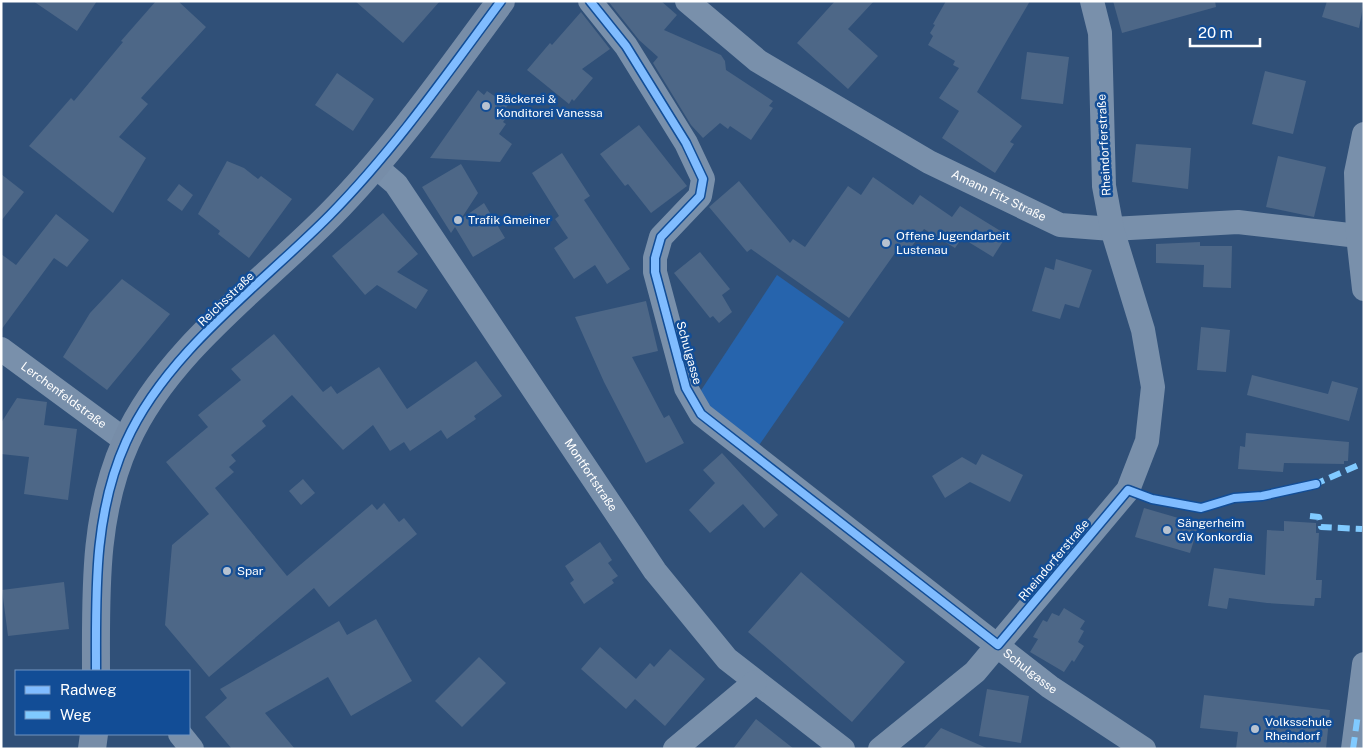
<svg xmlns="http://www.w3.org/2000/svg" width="1365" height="750" viewBox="0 0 1365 750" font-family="'Public Sans',sans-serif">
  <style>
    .green { fill: #2664ad }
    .building { fill: #4d6787 }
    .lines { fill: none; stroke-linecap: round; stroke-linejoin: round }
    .minor { stroke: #7990ab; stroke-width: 24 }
    .primary { stroke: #778da8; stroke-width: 28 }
    .quiet { stroke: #80caff; stroke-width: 6; stroke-dasharray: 12 6; stroke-linecap: butt }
    .cycleway-casing { stroke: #124d96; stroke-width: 11 }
    .cycleway { stroke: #80bcff; stroke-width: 8 }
    .poi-dot { fill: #b7c2d0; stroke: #124d96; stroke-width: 2 }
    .labels { text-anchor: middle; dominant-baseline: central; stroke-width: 5; stroke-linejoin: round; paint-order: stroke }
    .poi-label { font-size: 12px; fill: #fff; stroke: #124d96; text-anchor: start }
    .street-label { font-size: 12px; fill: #fff; stroke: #124d96 }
  </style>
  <rect width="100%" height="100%" fill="#305078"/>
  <path class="green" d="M 777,275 L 844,322 L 753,454 L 694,401 Z"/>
  <path class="building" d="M 33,1 L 97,1 L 77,31 Z
    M 156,1 L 178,1 L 206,27 L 141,98 L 148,104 L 119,137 L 146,158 L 113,213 L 29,146 L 71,98 L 74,101 L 123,42 L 121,41 Z
    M 355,1 L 440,1 L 403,43 Z
    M 608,1 L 661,1 L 677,15 L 664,30 L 721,55 L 725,61 L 726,70 L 773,101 L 769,106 L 773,108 L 751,140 L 730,126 L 728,129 L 720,123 L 703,138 L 691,125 L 653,63 L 658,57 L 639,40 Z
    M 835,1 L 874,1 L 848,29 L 878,56 L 848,89 L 797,43 Z
    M 946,1 L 1030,1 L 977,92 L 1022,126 L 1010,142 L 1014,144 L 995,173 L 942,138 L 959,111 L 939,98 L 959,68 L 953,65 L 955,61 L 928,45 L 933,36 L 930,33 L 935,25 L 933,24 Z
    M 1113,1 L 1215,1 L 1216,7 L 1122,33 Z
    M 1327,1 L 1364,1 L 1359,28 L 1322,17 Z
    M 581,12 L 610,49 L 582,69 L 593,78 L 574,101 L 572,99 L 569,104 L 527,70 L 550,43 L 552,45 Z
    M 1027,52 L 1069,57 L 1063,104 L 1021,99 Z
    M 1265,71 L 1306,81 L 1293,134 L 1252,124 Z
    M 337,73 L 374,99 L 353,131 L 315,105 Z
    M 478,90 L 484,95 L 487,91 L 508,105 L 505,109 L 510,113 L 503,122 L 506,124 L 499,134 L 512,144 L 500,162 L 430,158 Z
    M 639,125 L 687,186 L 651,213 L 628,184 L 625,186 L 600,154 Z
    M 1136,144 L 1191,148 L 1188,189 L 1132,182 Z
    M 562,153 L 590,196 L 584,200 L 630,269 L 607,284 L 595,265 L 574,279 L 554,248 L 568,238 L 555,219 L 559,216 L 532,173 Z
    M 1278,156 L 1326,167 L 1314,217 L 1266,207 Z
    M 227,161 L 244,168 L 258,179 L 261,176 L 292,199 L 249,258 L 218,234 L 220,231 L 198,214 Z
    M 461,164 L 478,193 L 461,219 L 484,203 L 505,238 L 473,257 L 455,227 L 451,233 L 422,187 Z
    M 1,174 L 24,192 L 1,221 Z
    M 873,177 L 913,205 L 920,195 L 952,217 L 960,206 L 1007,235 L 993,257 L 962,238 L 955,248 L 924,229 L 908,252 L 900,246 L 849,318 L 751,249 L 747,252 L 709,207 L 739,181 L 790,243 L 793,239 L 805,247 L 848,186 L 861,195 Z
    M 179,184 L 193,195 L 182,211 L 167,200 Z
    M 383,213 L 418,254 L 397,272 L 428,290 L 416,309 L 377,285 L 365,295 L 332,256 Z
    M 56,214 L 89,240 L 67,267 L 54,258 L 1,330 L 1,254 L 16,265 Z
    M 1200,242 L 1200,246 L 1232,246 L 1231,288 L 1203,287 L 1204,265 L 1156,263 L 1156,244 Z
    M 700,252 L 730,289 L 722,295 L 732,312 L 719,323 L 713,316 L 710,318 L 674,273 Z
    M 1056,259 L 1092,270 L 1079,308 L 1065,304 L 1060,319 L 1032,311 L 1045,267 L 1054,270 Z
    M 122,279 L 170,314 L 107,390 L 63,357 L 90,313 Z
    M 646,301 L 658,351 L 632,357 L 664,418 L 669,415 L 684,443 L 646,463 L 604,382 L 575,317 Z
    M 1201,327 L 1230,330 L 1226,372 L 1197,370 Z
    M 274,334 L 323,392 L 331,386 L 337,394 L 379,367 L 407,409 L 476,361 L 502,396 L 474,416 L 476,419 L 447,439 L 441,430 L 410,451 L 404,442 L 390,451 L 373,425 L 343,450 L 292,395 L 262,421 L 266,426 L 231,455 L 236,461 L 229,467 L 234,472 L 215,488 L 287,576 L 372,504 L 377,510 L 384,503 L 399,522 L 404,518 L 417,534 L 329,607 L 314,588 L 209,677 L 165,625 L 172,545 L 209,514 L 166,462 L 208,427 L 198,415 L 241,380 L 231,369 Z
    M 1252,375 L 1328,394 L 1332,381 L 1358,388 L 1349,421 L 1247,395 Z
    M 17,398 L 47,402 L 44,425 L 77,429 L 68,500 L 24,494 L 29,457 L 1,454 L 1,423 Z
    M 1246,433 L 1349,442 L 1348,461 L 1344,461 L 1344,464 L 1284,463 L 1283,472 L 1238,469 L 1240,446 L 1245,447 Z
    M 722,453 L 778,515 L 764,528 L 743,504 L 710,533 L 689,510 L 715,483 L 703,470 Z
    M 982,454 L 1023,475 L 1010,502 L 970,482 L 945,498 L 932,476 L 962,457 L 976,465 Z
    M 303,479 L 315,493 L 301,505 L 289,491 Z
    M 1144,508 L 1199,524 L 1190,553 L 1135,537 Z
    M 1284,521 L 1316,523 L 1316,533 L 1319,533 L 1316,580 L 1322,580 L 1321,598 L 1315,598 L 1314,606 L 1267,603 L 1229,598 L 1227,609 L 1208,606 L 1214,568 L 1265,575 L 1267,530 L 1284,531 Z
    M 600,542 L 612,560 L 608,563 L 618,576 L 612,580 L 614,583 L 584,604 L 570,583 L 574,580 L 565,566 Z
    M 801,572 L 905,662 L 852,722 L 748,632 Z
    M 64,582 L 69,629 L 8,636 L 2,590 Z
    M 1064,608 L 1085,621 L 1080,629 L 1084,631 L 1078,642 L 1084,646 L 1074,662 L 1072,660 L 1064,672 L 1030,652 L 1038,639 L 1033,637 L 1043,620 L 1047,622 L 1052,613 L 1059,616 Z
    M 376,619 L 412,681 L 351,716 L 328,677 L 265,713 L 295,749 L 232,749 L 205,717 L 227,698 L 220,689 L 339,621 L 347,635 Z
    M 600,647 L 636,679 L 650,663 L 654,667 L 670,649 L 705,679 L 665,726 L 635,699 L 626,709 L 581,669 Z
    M 479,657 L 506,683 L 462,727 L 435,701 Z
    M 987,689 L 1029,696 L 1021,743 L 979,736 Z
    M 1204,695 L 1330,710 L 1326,749 L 1236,749 L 1238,732 L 1200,728 Z
    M 756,719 L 794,749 L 733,749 Z
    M 941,728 L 989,749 L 923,749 Z"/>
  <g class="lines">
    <g class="minor">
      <path id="s1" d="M 590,1 L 626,46 L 686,143 L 703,179 L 700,196 L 661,237 L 655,258 L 655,272 L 686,388 L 701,414 L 1050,687 L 1144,749"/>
      <path id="s2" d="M 687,1 L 758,61 L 929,162 L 1060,225 L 1112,229 L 1238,222 L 1358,236"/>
      <path d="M 1364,134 L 1356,173 L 1358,236 L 1364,289"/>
      <path id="s3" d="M 375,166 L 396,184 L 655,571 L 727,659 L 843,749"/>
      <path id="s4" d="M 1,349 L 126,441"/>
      <path d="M 180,734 L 192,749"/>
      <path d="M 675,749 L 755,682"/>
      <path d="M 880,749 L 975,672 L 1128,490 L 1147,441 L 1153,387 L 1143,330 L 1112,229 L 1104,186 L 1100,33 L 1092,1"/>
      <path d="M 1353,749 L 1364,664"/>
    </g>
    <path class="primary" d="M 96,671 C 96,594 93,515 126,442 C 166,352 262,284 330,215 C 394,150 447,74 501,1
      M 92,749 L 94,734"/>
    <path class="quiet" d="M 1313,485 L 1361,464
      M 1310,516 L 1319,517 L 1321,527 L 1362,529
      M 1353,749 L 1358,714"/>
    <defs>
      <path id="cycleway" d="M 590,1 L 626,46 L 686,143 L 703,179 L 700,196 L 661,237 L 655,258 L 655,272 L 686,388 L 701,414 L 998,645 L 1128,490 L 1152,499 L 1201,508 L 1234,498 L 1262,496 L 1316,484
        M 96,671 C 96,594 93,515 126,442 C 166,352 262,284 330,215 C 394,150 447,74 501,1"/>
    </defs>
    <use href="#cycleway" class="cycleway-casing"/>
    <use href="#cycleway" class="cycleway"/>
  </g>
  <g class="poi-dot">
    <circle cx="486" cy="106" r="5"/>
    <circle cx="458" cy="220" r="5"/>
    <circle cx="886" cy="243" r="5"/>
    <circle cx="1167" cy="530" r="5"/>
    <circle cx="227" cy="571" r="5"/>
    <circle cx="1255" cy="729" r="5"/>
  </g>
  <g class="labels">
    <g class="poi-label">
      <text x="496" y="99">Bäckerei &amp;<tspan x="496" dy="14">Konditorei Vanessa</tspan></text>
      <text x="468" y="220">Trafik Gmeiner</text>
      <text x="896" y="236">Offene Jugendarbeit<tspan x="896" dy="14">Lustenau</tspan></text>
      <text x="1177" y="523">Sängerheim<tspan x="1177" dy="14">GV Konkordia</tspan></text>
      <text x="237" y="571">Spar</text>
      <text x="1265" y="722">Volksschule<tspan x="1265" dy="14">Rheindorf</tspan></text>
    </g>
    <g class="street-label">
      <text transform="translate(1104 145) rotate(-93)">Rheindorferstraße</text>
      <text stroke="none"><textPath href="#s2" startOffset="369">Amann Fitz Straße</textPath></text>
      <text transform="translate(226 299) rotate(-44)">Reichsstraße</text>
      <text transform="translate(689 353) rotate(74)">Schulgasse</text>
      <text stroke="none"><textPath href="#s4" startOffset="78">Lerchenfeldstraße</textPath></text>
      <text stroke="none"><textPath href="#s3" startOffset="378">Montfortstraße</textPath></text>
      <text transform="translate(1054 560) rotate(-50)">Rheindorferstraße</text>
      <text stroke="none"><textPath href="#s1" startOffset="889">Schulgasse</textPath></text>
    </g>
  </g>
  <rect width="1365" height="750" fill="none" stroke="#ffffff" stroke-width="5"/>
  <rect x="15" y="670" width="175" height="65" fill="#124d96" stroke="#7194c0"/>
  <rect x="25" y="686" width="25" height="8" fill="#80bcff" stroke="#7194c0"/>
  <text x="60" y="695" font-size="15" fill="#ffffff">Radweg</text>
  <rect x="25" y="711" width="25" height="8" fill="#80caff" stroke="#7194c0"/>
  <text x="60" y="720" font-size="15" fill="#ffffff">Weg</text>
  <path d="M1190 38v8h70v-8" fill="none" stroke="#ffffff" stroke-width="2.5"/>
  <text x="1198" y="38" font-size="15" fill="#ffffff" stroke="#124d96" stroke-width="4" paint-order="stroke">20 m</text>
</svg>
